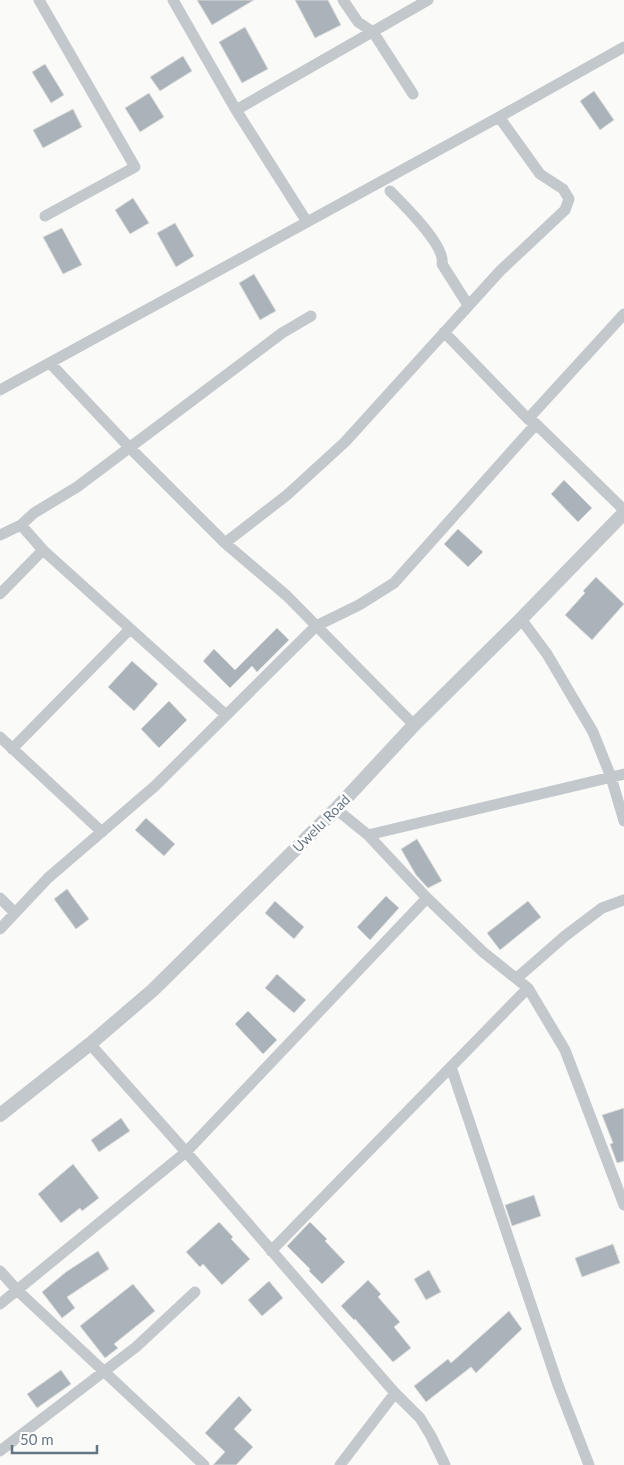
<svg xmlns="http://www.w3.org/2000/svg" width="624" height="1465" viewBox="0 0 624 1465" font-family="Lato,sans-serif">
  <style>
    .building { fill: #aab3b9; stroke: #dcdcda }
    .lines { fill: none; stroke-linecap: round; stroke-linejoin: round }
    .minor { stroke: #c3c8cc; stroke-width: 11 }
    .tertiary { stroke: #c3c8cc; stroke-width: 14 }
    .labels { text-anchor: middle; dominant-baseline: central; stroke-width: 5; stroke-linejoin: round; paint-order: stroke }
    .street-label { font-size: 14px; fill: #657683; stroke: #fff }
  </style>
  <rect width="100%" height="100%" fill="#fafaf8"/>
  <path class="building" d="M 197,0 L 254,0 L 212,25 Z
    M 295,0 L 328,0 L 341,25 L 315,38 Z
    M 245,27 L 268,69 L 242,83 L 219,42 Z
    M 183,56 L 192,71 L 160,91 L 150,77 Z
    M 45,64 L 64,95 L 51,103 L 32,72 Z
    M 594,91 L 614,120 L 600,130 L 580,101 Z
    M 149,93 L 164,117 L 140,132 L 125,108 Z
    M 73,109 L 82,127 L 43,148 L 33,130 Z
    M 133,198 L 149,223 L 130,234 L 115,210 Z
    M 175,223 L 194,256 L 176,267 L 157,233 Z
    M 62,228 L 82,265 L 63,274 L 43,237 Z
    M 254,274 L 276,311 L 260,320 L 239,283 Z
    M 564,480 L 592,508 L 578,522 L 551,494 Z
    M 458,529 L 483,552 L 468,567 L 444,544 Z
    M 596,577 L 624,604 L 592,640 L 565,615 L 585,593 L 583,591 Z
    M 277,628 L 289,640 L 257,672 L 252,666 L 230,688 L 203,661 L 214,649 L 235,670 Z
    M 132,661 L 158,684 L 134,711 L 108,687 Z
    M 169,701 L 187,720 L 159,748 L 141,729 Z
    M 146,818 L 175,844 L 164,856 L 135,830 Z
    M 417,839 L 442,881 L 428,888 L 416,875 L 401,849 Z
    M 67,889 L 89,919 L 76,929 L 54,899 Z
    M 386,896 L 399,908 L 370,940 L 357,927 Z
    M 275,901 L 304,927 L 294,939 L 265,913 Z
    M 528,901 L 541,917 L 500,950 L 487,933 Z
    M 277,974 L 306,1000 L 294,1013 L 265,988 Z
    M 248,1011 L 277,1040 L 263,1054 L 235,1024 Z
    M 624,1108 L 624,1161 L 617,1163 L 610,1144 L 613,1143 L 602,1115 Z
    M 121,1118 L 130,1131 L 99,1152 L 91,1140 Z
    M 73,1164 L 99,1198 L 82,1211 L 80,1208 L 61,1223 L 38,1194 Z
    M 534,1195 L 541,1216 L 512,1226 L 505,1205 Z
    M 219,1222 L 233,1237 L 231,1239 L 250,1259 L 222,1285 L 203,1264 L 200,1267 L 186,1252 Z
    M 310,1222 L 327,1239 L 325,1241 L 345,1262 L 322,1284 L 309,1271 L 310,1269 L 287,1246 Z
    M 613,1244 L 620,1263 L 582,1277 L 575,1258 Z
    M 98,1251 L 109,1269 L 67,1297 L 75,1308 L 62,1318 L 42,1292 L 66,1272 Z
    M 429,1270 L 441,1292 L 426,1300 L 414,1279 Z
    M 368,1280 L 381,1294 L 378,1297 L 400,1322 L 394,1327 L 411,1348 L 393,1362 L 355,1319 L 354,1320 L 341,1306 Z
    M 269,1281 L 283,1298 L 262,1316 L 248,1300 Z
    M 133,1284 L 155,1311 L 114,1344 L 118,1348 L 105,1358 L 80,1326 Z
    M 509,1311 L 522,1329 L 476,1373 L 471,1367 L 426,1402 L 414,1386 L 448,1359 L 451,1363 Z
    M 61,1370 L 71,1384 L 37,1408 L 27,1394 Z
    M 239,1396 L 252,1410 L 234,1429 L 253,1447 L 236,1465 L 213,1465 L 225,1452 L 205,1433 Z"/>
  <g class="lines">
    <path class="minor" d="M 39,0 L 135,167 L 45,216
      M 173,0 L 236,110 L 307,222
      M 343,0 L 358,22 L 373,32 L 413,94
      M 236,110 L 428,0
      M 390,191 C 403,204 446,246 442,264 L 468,305
      M 444,332 L 528,419 L 536,424 L 624,510
      M 50,363 L 130,448 L 225,543 L 287,596 L 414,725
      M 0,390 L 499,117 L 624,47
      M 528,419 L 624,314
      M 21,525 L 43,550 L 226,715
      M 0,535 L 21,525 L 34,513 L 77,487 L 282,333 L 311,316
      M 225,543 L 287,495 L 345,442 L 500,271 L 565,210 L 569,199 L 563,189 L 540,174 L 499,117
      M 0,594 L 43,550
      M 521,619 L 547,654 L 593,732 L 611,777 L 624,821
      M 0,737 L 102,832
      M 12,749 L 130,629
      M 336,809 L 368,835 L 427,898 L 483,952 L 528,988 L 565,1050 L 624,1205
      M 368,835 L 624,774
      M 0,898 L 15,913
      M 0,929 L 48,878 L 155,786 L 316,626 L 359,605 L 394,583 L 536,424
      M 517,978 L 565,936 L 602,908 L 624,900
      M 90,1044 L 186,1152 L 395,1393 L 420,1418 L 431,1436 L 445,1465
      M 451,1067 L 558,1385 L 589,1465
      M 271,1251 L 528,988
      M 0,1271 L 18,1291 L 204,1465
      M 0,1304 L 186,1152 L 427,898
      M 0,1451 L 136,1347 L 195,1292
      M 340,1465 L 395,1393"/>
    <path class="tertiary" d="M 0,1115 L 90,1044 L 153,990 L 336,809 L 414,725 L 521,619 L 624,513"/>
  </g>
  <g class="labels">
    <g class="street-label">
      <text transform="translate(321 823) rotate(-45)">Uwelu Road</text>
    </g>
  </g>
  <path d="M12 1445v8h85v-8" fill="none" stroke="#657683" stroke-width="2.5"/>
  <text x="20" y="1445" font-size="15" fill="#657683" stroke="#ffffff" stroke-width="4" paint-order="stroke">50 m</text>
</svg>
